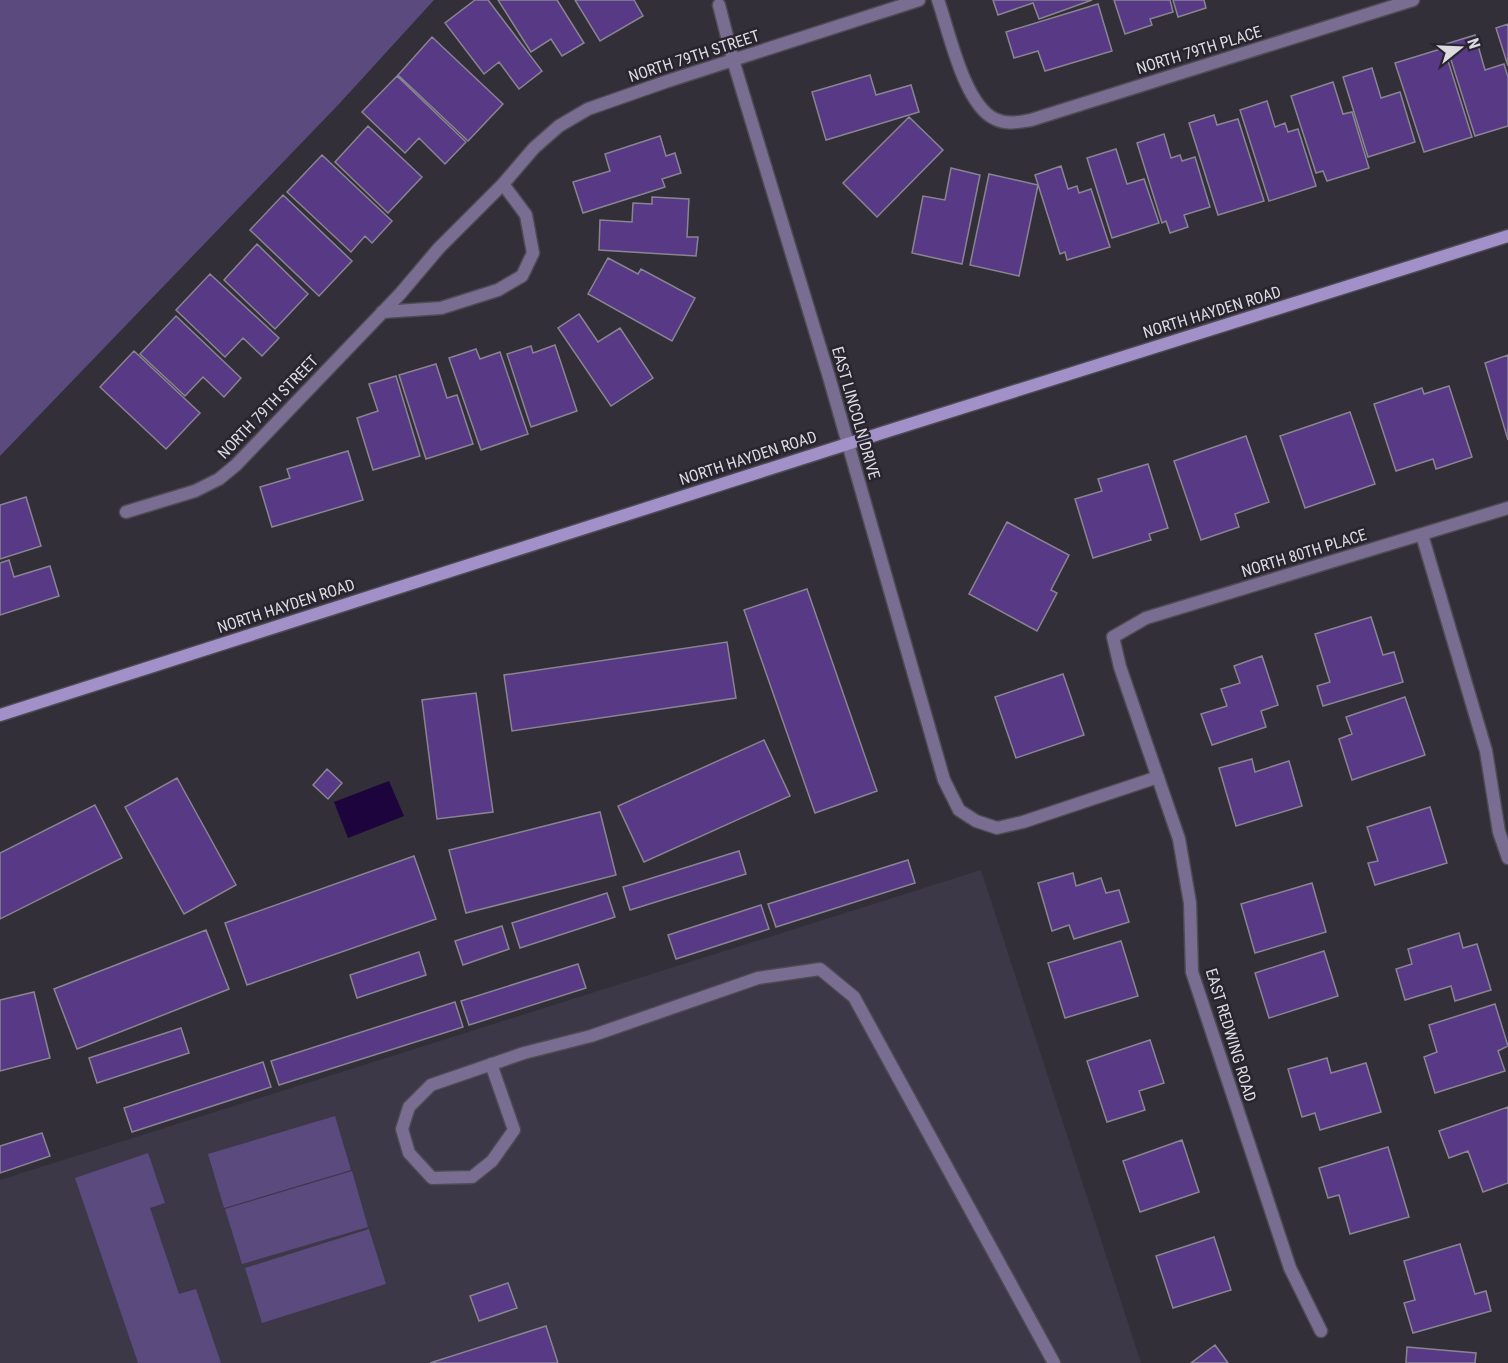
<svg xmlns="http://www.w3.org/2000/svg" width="1508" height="1363" viewBox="0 0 1508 1363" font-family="'Roboto Condensed',sans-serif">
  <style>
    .built { fill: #3c3848 }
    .green { fill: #5b4a7e }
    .water { fill: #1e043d }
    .building { fill: #573986; stroke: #888591; stroke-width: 1.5 }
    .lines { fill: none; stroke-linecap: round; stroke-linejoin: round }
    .service-casing { stroke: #4d4b54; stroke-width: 15 }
    .minor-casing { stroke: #4d4b54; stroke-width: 15 }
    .secondary-casing { stroke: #4d4b54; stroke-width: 15 }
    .service { stroke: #796e92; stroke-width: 12 }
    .minor { stroke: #796e92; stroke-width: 12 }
    .secondary { stroke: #a290c9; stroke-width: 12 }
    .labels { text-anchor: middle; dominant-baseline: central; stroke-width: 5; stroke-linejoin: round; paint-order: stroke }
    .street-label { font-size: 16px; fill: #dddbe2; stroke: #28252f }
  </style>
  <rect width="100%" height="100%" fill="#322f39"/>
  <path class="built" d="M 981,870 L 1141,1363 L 0,1363 L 0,1180 Z"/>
  <path class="green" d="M 0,0 L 434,0 L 339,104 L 0,456 Z
    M 335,1116 L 351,1170 L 224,1208 L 208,1154 Z
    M 148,1153 L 165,1203 L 150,1208 L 179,1294 L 196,1289 L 221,1363 L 138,1363 L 75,1178 Z
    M 352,1171 L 368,1227 L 242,1264 L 225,1209 Z
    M 369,1229 L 386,1284 L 262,1323 L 245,1268 Z"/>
  <path class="water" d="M 389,781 L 404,816 L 348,838 L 334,802 Z"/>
  <path class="building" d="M 475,0 L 488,0 L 542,71 L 519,89 L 499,62 L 484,74 L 445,23 Z
    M 498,0 L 557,0 L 584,43 L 562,56 L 551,39 L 531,52 Z
    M 575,0 L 634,0 L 643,16 L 600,41 Z
    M 993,0 L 1092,0 L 1039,19 L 1033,3 L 998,15 Z
    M 1114,0 L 1170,0 L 1173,12 L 1150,19 L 1152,25 L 1125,34 Z
    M 1173,0 L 1204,0 L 1206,8 L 1178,17 Z
    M 1098,4 L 1112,51 L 1045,71 L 1038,51 L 1014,58 L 1006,32 Z
    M 1508,24 L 1508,66 L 1496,28 Z
    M 1475,35 L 1485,70 L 1504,64 L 1508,77 L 1508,126 L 1475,136 L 1446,44 Z
    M 432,37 L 503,104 L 468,141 L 398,75 Z
    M 1444,48 L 1472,137 L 1424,152 L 1395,63 Z
    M 1372,68 L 1381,98 L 1400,92 L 1415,142 L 1368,157 L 1343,77 Z
    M 870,75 L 876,95 L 911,85 L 919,112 L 826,140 L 812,92 Z
    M 397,76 L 466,142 L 445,164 L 419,138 L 405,153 L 362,112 Z
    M 1333,82 L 1343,114 L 1352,112 L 1369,168 L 1327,181 L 1323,171 L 1316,173 L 1291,96 Z
    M 1267,101 L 1275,127 L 1285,123 L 1288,132 L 1298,129 L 1316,186 L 1269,201 L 1240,110 Z
    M 1214,115 L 1217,125 L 1238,119 L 1264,201 L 1218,215 L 1189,123 Z
    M 909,117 L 943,150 L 877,217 L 843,183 Z
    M 368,126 L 422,177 L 388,213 L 335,162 Z
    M 1164,134 L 1171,158 L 1180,155 L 1182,161 L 1195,157 L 1210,207 L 1184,215 L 1188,227 L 1170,233 L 1166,221 L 1162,223 L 1137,143 Z
    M 660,136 L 666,156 L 675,153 L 681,173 L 662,179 L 665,187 L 583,213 L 573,182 L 610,171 L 605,154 Z
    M 1116,149 L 1127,184 L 1144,179 L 1159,223 L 1112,238 L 1087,158 Z
    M 322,155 L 392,221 L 372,243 L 365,236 L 351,252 L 287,192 Z
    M 1061,166 L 1068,189 L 1077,186 L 1079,193 L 1091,189 L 1110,247 L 1067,260 L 1065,252 L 1060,254 L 1035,175 Z
    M 951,168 L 980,175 L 962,264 L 912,253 L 923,196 L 945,200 Z
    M 989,174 L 1038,185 L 1019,276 L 970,265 Z
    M 283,195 L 352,261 L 319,296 L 250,230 Z
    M 652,197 L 689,199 L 687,237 L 698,237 L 696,256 L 599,250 L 600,220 L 632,222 L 633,203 L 652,204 Z
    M 257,244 L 308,294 L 275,329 L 224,280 Z
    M 608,258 L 638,274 L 641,269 L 695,298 L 672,341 L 588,294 Z
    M 210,274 L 279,338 L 262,356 L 243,338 L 225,357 L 176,310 Z
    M 579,314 L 598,342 L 620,328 L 653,378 L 611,406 L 558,328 Z
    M 176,316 L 241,378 L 224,397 L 203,377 L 185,396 L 140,354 Z
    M 555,345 L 577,411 L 531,427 L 507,354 L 531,346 L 533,353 Z
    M 476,349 L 480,359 L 500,352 L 528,434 L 481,450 L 449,358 Z
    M 134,351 L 200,413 L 166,449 L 100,387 Z
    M 1508,355 L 1508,440 L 1485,363 Z
    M 436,364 L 447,398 L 457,395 L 473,444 L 426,459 L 399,375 Z
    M 396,376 L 420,456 L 373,470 L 357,418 L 378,411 L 369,384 Z
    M 1449,386 L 1472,457 L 1436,469 L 1433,459 L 1396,471 L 1374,404 L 1422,388 L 1424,394 Z
    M 1350,412 L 1375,484 L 1305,508 L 1280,436 Z
    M 1246,436 L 1269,502 L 1235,514 L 1239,527 L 1201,540 L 1174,461 Z
    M 348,451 L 363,500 L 272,527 L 260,487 L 290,478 L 287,469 Z
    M 1148,464 L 1168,528 L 1149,534 L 1151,540 L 1093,558 L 1075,499 L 1102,491 L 1098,479 Z
    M 26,497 L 41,546 L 0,559 L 0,505 Z
    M 1007,522 L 1069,555 L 1051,590 L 1057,593 L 1037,631 L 969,594 Z
    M 9,560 L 14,577 L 50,566 L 59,596 L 0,615 L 0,563 Z
    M 807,589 L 877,791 L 815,813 L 744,610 Z
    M 1371,617 L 1383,655 L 1394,652 L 1403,682 L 1323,706 L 1317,686 L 1330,682 L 1315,634 Z
    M 727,642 L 736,698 L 512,731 L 504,675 Z
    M 1262,656 L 1278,705 L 1261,711 L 1266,727 L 1212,745 L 1201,714 L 1227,706 L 1221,689 L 1240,683 L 1234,666 Z
    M 1063,674 L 1084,735 L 1016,758 L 995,697 Z
    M 476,693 L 493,812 L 437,819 L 422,700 Z
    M 1405,697 L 1425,755 L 1352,780 L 1339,739 L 1352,734 L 1346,717 Z
    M 764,740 L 790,796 L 644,862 L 618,806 Z
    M 1252,759 L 1255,772 L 1289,761 L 1302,806 L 1236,826 L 1219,768 Z
    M 327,769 L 342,783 L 328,799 L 313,785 Z
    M 177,778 L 236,885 L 184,914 L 125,807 Z
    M 95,805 L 122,858 L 0,919 L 0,853 Z
    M 1430,807 L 1447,863 L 1375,885 L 1368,863 L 1378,861 L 1367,827 Z
    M 600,812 L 616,875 L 466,913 L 449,850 Z
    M 739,851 L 746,874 L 630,910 L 623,887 Z
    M 414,856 L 436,919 L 247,985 L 225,923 Z
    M 908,860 L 915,883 L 776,927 L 768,904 Z
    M 1073,873 L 1076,886 L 1101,878 L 1106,893 L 1119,890 L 1129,922 L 1074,939 L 1069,925 L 1052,931 L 1038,883 Z
    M 1312,883 L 1326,932 L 1255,953 L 1241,904 Z
    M 607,893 L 615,917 L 520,948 L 512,923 Z
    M 761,905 L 769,929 L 676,959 L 668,935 Z
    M 502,926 L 509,949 L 463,965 L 455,941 Z
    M 206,930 L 229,989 L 77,1049 L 54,989 Z
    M 1459,933 L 1463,948 L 1477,944 L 1491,990 L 1455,1001 L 1451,986 L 1405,1000 L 1396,969 L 1412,964 L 1408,949 Z
    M 1121,941 L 1138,996 L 1065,1018 L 1048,963 Z
    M 1324,951 L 1338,996 L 1269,1018 L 1255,973 Z
    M 419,952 L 426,975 L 357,998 L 350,975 Z
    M 578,964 L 586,988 L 469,1025 L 461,1001 Z
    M 34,992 L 50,1058 L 0,1071 L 0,1000 Z
    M 455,1002 L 463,1027 L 279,1085 L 271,1061 Z
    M 1495,1004 L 1508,1046 L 1498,1051 L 1505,1071 L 1435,1093 L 1424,1057 L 1437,1052 L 1429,1025 Z
    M 181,1028 L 189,1053 L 97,1083 L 89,1058 Z
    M 1150,1040 L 1164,1083 L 1139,1091 L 1145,1110 L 1107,1122 L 1087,1061 Z
    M 1327,1058 L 1331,1073 L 1366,1063 L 1381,1112 L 1320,1130 L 1315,1113 L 1302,1117 L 1288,1069 Z
    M 263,1062 L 271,1087 L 132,1132 L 124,1108 Z
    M 1508,1107 L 1508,1183 L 1483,1192 L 1468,1151 L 1449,1158 L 1439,1131 Z
    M 42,1133 L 50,1156 L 0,1173 L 0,1146 Z
    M 1182,1140 L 1199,1192 L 1140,1212 L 1123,1161 Z
    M 1388,1147 L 1409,1217 L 1350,1234 L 1339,1195 L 1328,1198 L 1319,1168 Z
    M 1214,1237 L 1231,1290 L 1173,1308 L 1156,1256 Z
    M 1460,1244 L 1475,1294 L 1486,1291 L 1491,1311 L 1413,1333 L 1404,1303 L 1415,1300 L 1404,1261 Z
    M 508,1283 L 517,1308 L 479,1321 L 470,1296 Z
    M 546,1326 L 558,1363 L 430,1363 Z
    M 1215,1345 L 1228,1363 L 1191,1363 Z
    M 1407,1347 L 1476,1353 L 1475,1363 L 1406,1363 Z"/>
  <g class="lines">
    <defs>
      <path id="service" d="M 491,1064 L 514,1130 L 492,1161 L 472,1177 L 432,1178 L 409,1153 L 402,1129 L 409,1107 L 431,1085 L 524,1053 L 591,1036 L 758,978 L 820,969 L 854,997 L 1054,1363"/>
      <path id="minor" d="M 938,0 C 949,31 964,105 995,119 C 1007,125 1019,122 1031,120 L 1413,0
        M 719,5 L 733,60 L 829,377 L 944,780 L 959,810 L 976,821 L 997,828 L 1023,822 L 1158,777
        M 382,312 L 441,308 L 498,290 L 522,276 L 533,253 L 526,215 L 503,184
        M 126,512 L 195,491 L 219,479 L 236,465 L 400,294 L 439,248 L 503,184 L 534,148 L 559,126 L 588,109 L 668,81 L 919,0
        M 1422,535 L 1486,751 L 1499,832 L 1508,858
        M 1321,1331 L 1290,1268 L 1192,972 L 1190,903 L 1179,839 L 1120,667 L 1113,637 L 1146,618 L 1508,508"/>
      <path id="secondary" d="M 0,715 L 888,431 L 1508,236"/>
    </defs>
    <use href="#service" class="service-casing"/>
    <use href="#minor" class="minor-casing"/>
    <use href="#secondary" class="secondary-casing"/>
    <use href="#service" class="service"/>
    <use href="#minor" class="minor"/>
    <use href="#secondary" class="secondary"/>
  </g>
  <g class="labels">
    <g class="street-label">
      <text transform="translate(1199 50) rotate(-17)">NORTH 79TH PLACE</text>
      <text transform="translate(694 56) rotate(-18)">NORTH 79TH STREET</text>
      <text transform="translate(1212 312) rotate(-17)">NORTH HAYDEN ROAD</text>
      <text transform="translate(268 407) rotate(-46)">NORTH 79TH STREET</text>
      <text transform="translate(856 413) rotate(74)">EAST LINCOLN DRIVE</text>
      <text transform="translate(748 458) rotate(-18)">NORTH HAYDEN ROAD</text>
      <text transform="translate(1304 553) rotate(-17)">NORTH 80TH PLACE</text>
      <text transform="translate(286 606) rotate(-18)">NORTH HAYDEN ROAD</text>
      <text transform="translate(1231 1035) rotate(73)">EAST REDWING ROAD</text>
    </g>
  </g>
  <g transform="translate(1460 48) rotate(72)" stroke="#28252f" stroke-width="4.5" paint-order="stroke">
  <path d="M0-4.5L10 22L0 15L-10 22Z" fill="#dddbe2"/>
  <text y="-9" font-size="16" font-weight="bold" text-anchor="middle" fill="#dddbe2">N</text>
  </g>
</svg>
